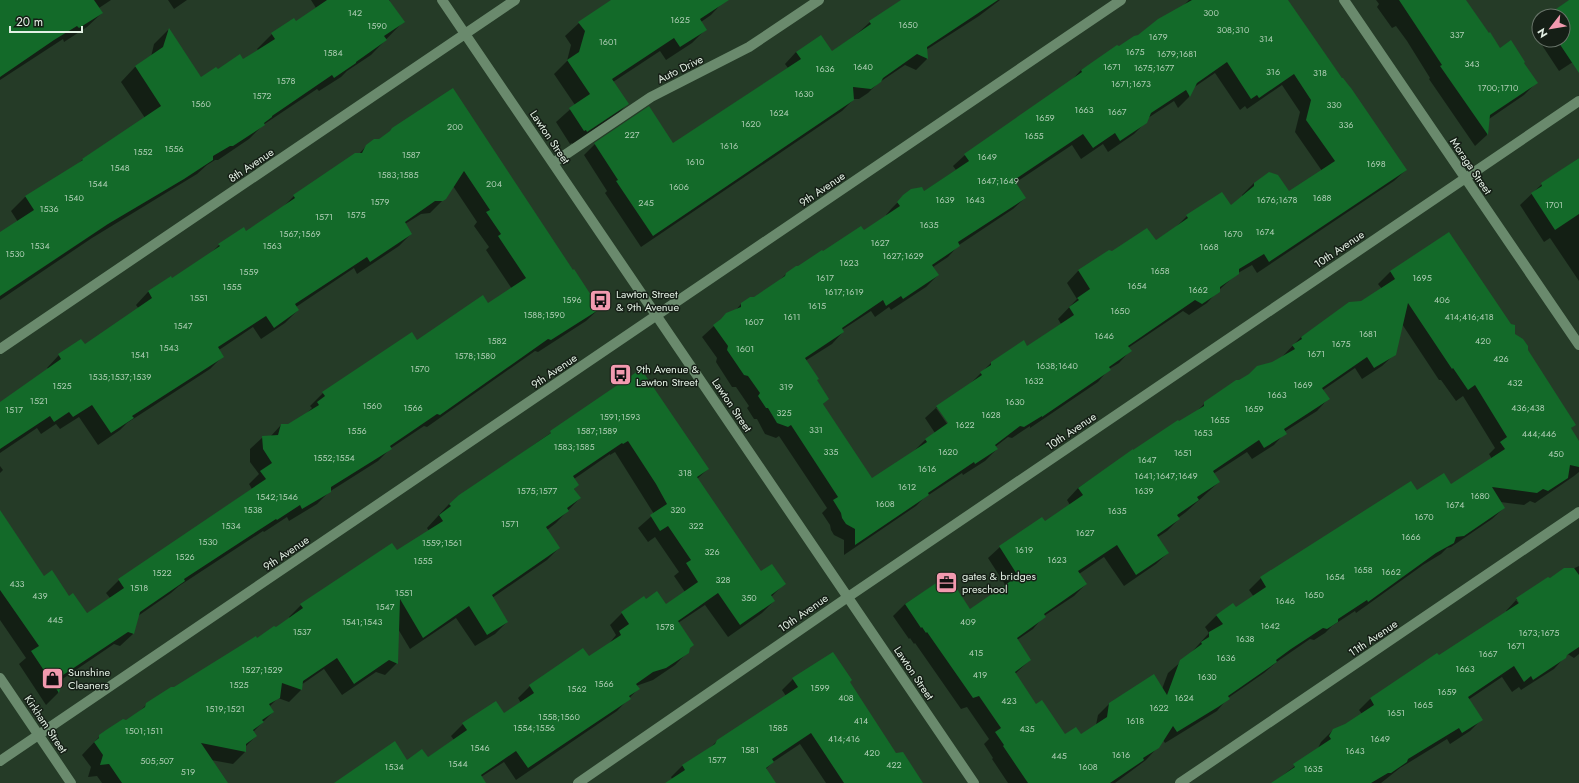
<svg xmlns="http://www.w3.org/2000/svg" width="1579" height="783" viewBox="0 0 1579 783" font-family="Jost,sans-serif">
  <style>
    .shadow { fill: #0007; fill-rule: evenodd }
    .building { fill: #136a29; fill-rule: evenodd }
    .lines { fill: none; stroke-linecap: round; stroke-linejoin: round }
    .minor { stroke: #6a8a6d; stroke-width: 10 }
    .labels { text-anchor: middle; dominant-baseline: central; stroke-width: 3; stroke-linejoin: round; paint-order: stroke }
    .number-label { font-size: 9px; fill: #afceb5 }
    .street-label { font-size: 11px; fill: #e3f0e4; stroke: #151f16 }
    .poi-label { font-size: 11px; fill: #e3f0e4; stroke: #151f16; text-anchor: start }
  </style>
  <rect width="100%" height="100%" fill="#253b27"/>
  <path class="shadow" d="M 0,0 L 111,0 L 99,8 L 102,13 L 87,27 L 64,42 L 63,39 L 0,80 Z
    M 168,0 L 187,0 L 174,9 Z
    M 311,0 L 390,0 L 389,1 L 403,22 L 371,55 L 347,71 L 341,77 L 319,91 L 317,89 L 263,125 L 249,139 L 218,160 L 215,160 L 207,165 L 197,174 L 92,238 L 0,300 L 0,237 L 18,222 L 11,211 L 25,197 L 78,164 L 83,159 L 145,118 L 121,82 L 135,67 L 151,57 L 154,44 L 168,30 L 201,79 L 243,60 L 258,50 L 257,49 L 272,34 L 294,20 L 296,22 L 316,8 Z
    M 613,0 L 725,0 L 711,15 L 701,22 L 706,29 L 692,43 L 666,60 L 660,51 L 613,82 L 627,104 L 614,118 L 573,145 L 572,143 L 570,144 L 556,122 L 575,105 L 554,74 L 567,61 L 571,45 L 565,36 L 579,23 Z
    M 902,0 L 1000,0 L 979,16 L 926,50 L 927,59 L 916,70 L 905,65 L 877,84 L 868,93 L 859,99 L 854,99 L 842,111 L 641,247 L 605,193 L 607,191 L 584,155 L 595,144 L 673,144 L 788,68 L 785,64 L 796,52 L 832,52 L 858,33 L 870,22 Z
    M 1189,0 L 1287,0 L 1406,170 L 1394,181 L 1257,273 L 1252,265 L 1238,273 L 1219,290 L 1207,303 L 1189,315 L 1183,311 L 1128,348 L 1130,351 L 1119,363 L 1109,369 L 1098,382 L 1030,428 L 1030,426 L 1012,438 L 1008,437 L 995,447 L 997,449 L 985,461 L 963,475 L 962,473 L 924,498 L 916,506 L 844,555 L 844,540 L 834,535 L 831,530 L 830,525 L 822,513 L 827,508 L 779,436 L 776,438 L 765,434 L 757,419 L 754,419 L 747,408 L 749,406 L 736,387 L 732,387 L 716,362 L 717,358 L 702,337 L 714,326 L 735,311 L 741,304 L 755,298 L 778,282 L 786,274 L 822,253 L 863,232 L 887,216 L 886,215 L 892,208 L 904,196 L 923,192 L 956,170 L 953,166 L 965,155 L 1071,81 L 1081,70 L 1139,36 L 1182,7 ZM 1215,73 L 1240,110 L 1245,106 L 1247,109 L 1282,85 L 1300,112 L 1295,132 L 1322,171 L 1288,193 L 1254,183 L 1242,195 L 1242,197 L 1231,207 L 1187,216 L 1175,228 L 1155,241 L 1112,252 L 1109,251 L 1078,271 L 1067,283 L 1077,299 L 1058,319 L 1061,324 L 1027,347 L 991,363 L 969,385 L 937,407 L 925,418 L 935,433 L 925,440 L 914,451 L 872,480 L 822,405 L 828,399 L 805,361 L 832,344 L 843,332 L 842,330 L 871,311 L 875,317 L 889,307 L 891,310 L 926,287 L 938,275 L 933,267 L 948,257 L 959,245 L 1013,209 L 1025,198 L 1015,183 L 1072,145 L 1081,159 L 1103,144 L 1108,152 L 1134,134 L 1146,122 L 1148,118 L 1174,101 L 1178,108 L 1189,97 L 1193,88 ZM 936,408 L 939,408 L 952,427 L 950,428 Z
    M 1376,0 L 1465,0 L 1507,59 L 1536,83 L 1524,95 L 1489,119 L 1487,135 L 1475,146 L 1429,79 L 1430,78 L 1407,41 L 1396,26 L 1392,28 L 1377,7 L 1379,4 Z
    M 1570,0 L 1579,0 L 1579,58 L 1559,71 L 1532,30 L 1539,23 L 1539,40 L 1563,40 L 1563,16 L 1547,16 Z
    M 452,90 L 572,271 L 599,309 L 586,321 L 538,352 L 535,351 L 427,427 L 424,426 L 391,448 L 378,461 L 329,492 L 317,504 L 289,521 L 287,517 L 264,532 L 263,531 L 179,586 L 171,593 L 138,616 L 133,634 L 120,646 L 114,644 L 61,680 L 58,693 L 46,705 L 19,664 L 26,658 L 0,620 L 0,513 L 44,577 L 69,598 L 86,614 L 110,598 L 106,593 L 119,580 L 252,489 L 249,484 L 259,474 L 250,462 L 250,449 L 263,437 L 270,437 L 281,425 L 288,425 L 305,415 L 312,408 L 310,406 L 323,393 L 412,334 L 417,341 L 488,305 L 512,289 L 486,250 L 489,247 L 474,226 L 477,222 L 453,186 L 445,198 L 430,213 L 421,214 L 405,224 L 411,234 L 399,246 L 357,274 L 354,268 L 296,307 L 298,310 L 285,323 L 261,339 L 253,327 L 219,350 L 223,356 L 210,369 L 127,423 L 120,430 L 98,445 L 79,417 L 60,429 L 56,424 L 41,434 L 37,428 L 0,453 L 0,403 L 48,369 L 47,368 L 59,355 L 84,346 L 139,309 L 136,305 L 148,292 L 170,277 L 172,279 L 210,254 L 219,245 L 246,232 L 281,209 L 294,196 L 359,154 L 367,145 L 380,140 Z
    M 1579,158 L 1579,281 L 1550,238 L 1544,242 L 1520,205 L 1542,184 Z
    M 1449,233 L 1514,335 L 1527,350 L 1574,425 L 1570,429 L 1579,443 L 1579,472 L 1574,476 L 1535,503 L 1530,501 L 1524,505 L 1500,502 L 1504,508 L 1492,519 L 1451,547 L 1447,548 L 1441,554 L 1423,565 L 1356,613 L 1355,611 L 1332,626 L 1325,633 L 1314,640 L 1310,639 L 1278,661 L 1264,673 L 1228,698 L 1217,711 L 1165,743 L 1163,740 L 1158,747 L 1146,760 L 1115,783 L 1008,783 L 992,759 L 993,758 L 984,744 L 989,739 L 967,707 L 961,709 L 915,643 L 914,644 L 910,638 L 909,639 L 893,616 L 905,604 L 948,576 L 970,610 L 1006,586 L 988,558 L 1000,547 L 1045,522 L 1070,505 L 1067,500 L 1078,488 L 1133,451 L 1196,412 L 1205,403 L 1281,358 L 1301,337 L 1382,289 L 1378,284 L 1390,272 ZM 1402,324 L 1439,380 L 1441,380 L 1456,401 L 1463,396 L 1495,448 L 1489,454 L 1492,459 L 1451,486 L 1417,492 L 1261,578 L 1249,590 L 1254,597 L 1236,609 L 1217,615 L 1205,627 L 1209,633 L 1190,654 L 1168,673 L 1162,689 L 1110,703 L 1098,715 L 1096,725 L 1081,736 L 1065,736 L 1036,705 L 1015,674 L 1030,660 L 1017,640 L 1033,629 L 1044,616 L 1074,596 L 1086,584 L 1079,574 L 1104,557 L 1124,586 L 1156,564 L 1168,553 L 1158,537 L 1167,531 L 1179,519 L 1178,518 L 1186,512 L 1219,482 L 1213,474 L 1247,452 L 1252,459 L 1274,445 L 1285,433 L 1284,432 L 1317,411 L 1328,399 L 1323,390 L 1355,368 L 1362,379 L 1382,366 L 1395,354 Z
    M 641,370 L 708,469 L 697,479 L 761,573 L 784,584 L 771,597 L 774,601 L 762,613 L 728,637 L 705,605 L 678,623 L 688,649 L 688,652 L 675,665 L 653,680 L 636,686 L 638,689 L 617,711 L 516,780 L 504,762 L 481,777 L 485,783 L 336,783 L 407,761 L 427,758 L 454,740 L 451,736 L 463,724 L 504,714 L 521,703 L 518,698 L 530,686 L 589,657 L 608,645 L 616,635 L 610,625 L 622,613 L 646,600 L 666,605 L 685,592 L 674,576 L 679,572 L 655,537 L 648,542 L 638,528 L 654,514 L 615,452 L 610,455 L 610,454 L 574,479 L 578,485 L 574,489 L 580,498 L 556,523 L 547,530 L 559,548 L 547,560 L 492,598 L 507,622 L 495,634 L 475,646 L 456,618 L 410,649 L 398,629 L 397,663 L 385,675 L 376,672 L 342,695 L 324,669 L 301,685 L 301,690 L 289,702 L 278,698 L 270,706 L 273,712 L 253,732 L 256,736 L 245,747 L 245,752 L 233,764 L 211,760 L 227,783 L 102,783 L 97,776 L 88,777 L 91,767 L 82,755 L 100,736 L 127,721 L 138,713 L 147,704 L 276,628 L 290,619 L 289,617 L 301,605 L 397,552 L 429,531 L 427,528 L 449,504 Z
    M 0,466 L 3,470 L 0,473 Z
    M 1579,566 L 1579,654 L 1574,658 L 1566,653 L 1565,657 L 1554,669 L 1521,690 L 1519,687 L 1512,692 L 1502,677 L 1468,700 L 1481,720 L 1470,731 L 1450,744 L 1447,739 L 1400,768 L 1381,783 L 1273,783 L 1318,748 L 1321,742 L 1333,730 L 1346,725 L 1362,714 L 1359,710 L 1370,699 L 1437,655 L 1438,657 L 1506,612 L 1506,611 L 1517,599 L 1551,579 ZM 1516,600 L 1519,600 L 1521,607 Z
    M 793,679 L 849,683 L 895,754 L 922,783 L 826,783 L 800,744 L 773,762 L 766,769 L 771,783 L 666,783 L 672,779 L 671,777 L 682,766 L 710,748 L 717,741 L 786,696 L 782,690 Z"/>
  <path class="building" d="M 0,0 L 94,0 L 103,13 L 79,28 L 77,26 L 54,40 L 0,77 Z
    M 327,0 L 389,0 L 405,22 L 384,36 L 387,40 L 356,62 L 356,63 L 334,78 L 332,75 L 272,116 L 272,117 L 264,123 L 265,125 L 233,146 L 230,146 L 213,156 L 213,160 L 184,179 L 108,224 L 0,296 L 0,232 L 34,210 L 25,196 L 83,160 L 82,159 L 161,106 L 135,66 L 163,47 L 169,28 L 201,77 L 216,67 L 218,69 L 240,54 L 243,59 L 275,39 L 271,33 L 294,18 L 296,21 Z
    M 611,0 L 729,0 L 700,19 L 707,30 L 680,47 L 674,38 L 612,79 L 629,104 L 587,132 L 586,130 L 584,131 L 569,108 L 590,94 L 567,60 L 579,52 L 585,31 L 578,22 Z
    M 901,0 L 998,0 L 927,47 L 928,59 L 917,54 L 883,78 L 881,82 L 871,89 L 853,87 L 854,100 L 653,236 L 616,181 L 618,180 L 594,143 L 649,106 L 673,143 L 801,59 L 796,52 L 821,35 L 832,51 L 871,24 L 869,21 Z
    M 1192,0 L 1288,0 L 1342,78 L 1343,78 L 1350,87 L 1351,88 L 1407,170 L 1269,262 L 1264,254 L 1239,269 L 1239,274 L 1220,287 L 1220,292 L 1202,304 L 1195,300 L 1128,346 L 1132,351 L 1109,367 L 1111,370 L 1042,417 L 1042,416 L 1024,427 L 1020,426 L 995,445 L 998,449 L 975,464 L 974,462 L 928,493 L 929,495 L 855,545 L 855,529 L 846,524 L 842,518 L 841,513 L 833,500 L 838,497 L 791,425 L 788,427 L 777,423 L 768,408 L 766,408 L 758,396 L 760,393 L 748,376 L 744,375 L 727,350 L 728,346 L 713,325 L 721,319 L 726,313 L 741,307 L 741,303 L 750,297 L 754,297 L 785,276 L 786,273 L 796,266 L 798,266 L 822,250 L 823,251 L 861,226 L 864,230 L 900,206 L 897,202 L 903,195 L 911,189 L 922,187 L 924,191 L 969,161 L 964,154 L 1082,72 L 1081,70 L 1117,45 L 1119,46 L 1134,36 L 1138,35 L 1158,19 ZM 1227,62 L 1251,99 L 1257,95 L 1259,98 L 1294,74 L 1311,100 L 1306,120 L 1335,161 L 1289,191 L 1278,175 L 1269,172 L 1254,183 L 1254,186 L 1231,205 L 1222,192 L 1186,215 L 1188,218 L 1156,240 L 1147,228 L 1112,251 L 1109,250 L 1078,270 L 1090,289 L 1077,298 L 1079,300 L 1069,307 L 1074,315 L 1027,346 L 1024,340 L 991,362 L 991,365 L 980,372 L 982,375 L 936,406 L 948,423 L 925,439 L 927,442 L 872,478 L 823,404 L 829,399 L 817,380 L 819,379 L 805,358 L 844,332 L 842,328 L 883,300 L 886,306 L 901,296 L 903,299 L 939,275 L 932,265 L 960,246 L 958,242 L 1026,198 L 1014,180 L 1083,134 L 1093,148 L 1115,133 L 1120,141 L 1147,123 L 1151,113 L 1186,90 L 1190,97 L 1197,83 Z
    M 1399,0 L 1466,0 L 1489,33 L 1490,32 L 1500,48 L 1511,40 L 1525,62 L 1524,63 L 1538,83 L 1490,115 L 1488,135 L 1440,66 L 1442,65 Z
    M 1569,0 L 1579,0 L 1579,73 L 1557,40 L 1563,40 L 1563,16 L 1546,16 Z
    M 453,88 L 573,270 L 574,269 L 600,309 L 551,340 L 548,339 L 440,415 L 437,414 L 390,446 L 392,449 L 331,487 L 331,492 L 302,509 L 300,505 L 277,520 L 276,519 L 184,579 L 185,581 L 140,612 L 134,634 L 128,632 L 63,675 L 59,693 L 31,651 L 39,646 L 0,590 L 0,510 L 44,576 L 52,570 L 69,596 L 73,593 L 87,613 L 124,588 L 118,579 L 266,479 L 260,471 L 272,463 L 263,449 L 262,436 L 278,435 L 281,424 L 288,424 L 319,405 L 317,402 L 325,396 L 322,392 L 412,332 L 417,340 L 483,295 L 488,303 L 526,278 L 498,236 L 501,234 L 486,212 L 490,210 L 464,171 L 446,199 L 443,201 L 435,201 L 405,222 L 412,234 L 370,262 L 367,257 L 295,304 L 299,310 L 274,328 L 266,316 L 218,347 L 224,357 L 132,416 L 134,418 L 111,433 L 92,405 L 73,417 L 69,412 L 54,422 L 50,416 L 0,449 L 0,402 L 61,359 L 58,354 L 81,339 L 85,344 L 152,298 L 148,291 L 171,276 L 172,278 L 220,246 L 218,244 L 244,227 L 246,231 L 295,198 L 293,195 L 355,153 L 362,153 L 366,145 L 374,139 L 379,139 L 390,131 L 392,128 Z
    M 1579,158 L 1579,214 L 1555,230 L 1531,193 L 1542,186 L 1541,183 Z
    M 1449,232 L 1511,324 L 1515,325 L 1515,334 L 1523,339 L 1528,346 L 1528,350 L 1576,425 L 1571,428 L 1579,441 L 1579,467 L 1570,465 L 1568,478 L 1548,491 L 1543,489 L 1537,493 L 1492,487 L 1505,508 L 1464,536 L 1456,537 L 1454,543 L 1436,553 L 1368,602 L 1367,600 L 1338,619 L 1338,622 L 1327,629 L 1323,628 L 1291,649 L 1276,660 L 1277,662 L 1228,696 L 1230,699 L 1218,707 L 1177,732 L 1173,726 L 1159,748 L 1143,758 L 1144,760 L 1110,783 L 1028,783 L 1003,746 L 1004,745 L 995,732 L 1001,728 L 979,696 L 973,698 L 927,632 L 926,633 L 922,627 L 921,628 L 905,604 L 948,575 L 970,609 L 1018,576 L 999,546 L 1042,517 L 1045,521 L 1083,495 L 1078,488 L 1133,449 L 1133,450 L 1178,420 L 1179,421 L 1204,406 L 1204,402 L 1236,380 L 1239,380 L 1249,374 L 1257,366 L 1272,362 L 1295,349 L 1292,345 L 1302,339 L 1301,337 L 1349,302 L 1361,301 L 1395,279 L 1390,271 ZM 1408,303 L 1452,369 L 1453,368 L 1468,390 L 1475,385 L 1507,437 L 1500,442 L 1505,449 L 1451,484 L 1444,473 L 1417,490 L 1411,481 L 1260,577 L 1266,587 L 1236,607 L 1233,603 L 1216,615 L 1223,624 L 1209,632 L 1209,637 L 1201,642 L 1202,644 L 1180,660 L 1167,695 L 1154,674 L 1109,703 L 1107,717 L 1081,734 L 1076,727 L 1065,734 L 1042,700 L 1036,704 L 1015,672 L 1031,660 L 1017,638 L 1046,617 L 1044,614 L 1087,584 L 1078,571 L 1117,545 L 1136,575 L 1169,553 L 1157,535 L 1180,519 L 1177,515 L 1199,500 L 1197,497 L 1220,482 L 1213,471 L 1259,440 L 1264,448 L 1287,434 L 1284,429 L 1330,399 L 1322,388 L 1367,357 L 1374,368 L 1396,355 Z
    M 641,369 L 709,469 L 697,477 L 761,571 L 772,564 L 786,584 L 771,595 L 775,601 L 740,625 L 718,593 L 678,621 L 694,645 L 690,648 L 689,653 L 666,668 L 653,672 L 636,684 L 640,689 L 629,696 L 631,699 L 528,768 L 516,751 L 481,775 L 486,783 L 334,783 L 395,741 L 407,760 L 422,749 L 428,757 L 467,730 L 462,723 L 496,701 L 504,713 L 534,693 L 529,685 L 583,648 L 589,656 L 621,635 L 619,631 L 629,624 L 621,612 L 644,596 L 646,599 L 657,591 L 666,604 L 698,582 L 686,563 L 691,560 L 668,526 L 660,531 L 650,515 L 667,504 L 656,484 L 628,441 L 623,444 L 622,443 L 573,476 L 579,485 L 574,489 L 581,498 L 567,508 L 569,511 L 546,527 L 560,548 L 492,595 L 508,622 L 487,635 L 469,606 L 423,638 L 400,599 L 398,664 L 389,660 L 354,684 L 337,658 L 303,681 L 302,690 L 282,683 L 280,698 L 269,704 L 274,712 L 262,720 L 264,722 L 253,730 L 257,736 L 246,744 L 246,752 L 201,743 L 228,783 L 122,783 L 109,764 L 100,765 L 103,755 L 94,742 L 99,738 L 99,735 L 106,730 L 123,719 L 126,720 L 145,707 L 146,703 L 171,687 L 174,687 L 256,636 L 257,638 L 274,626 L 276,627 L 303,608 L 300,604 L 392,543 L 397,550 L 443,521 L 439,515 L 451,506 L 449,504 L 459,495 L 551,433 L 550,431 Z
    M 1564,568 L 1574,568 L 1579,575 L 1579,647 L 1567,655 L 1566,658 L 1533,680 L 1531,676 L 1524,682 L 1514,666 L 1468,697 L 1483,720 L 1462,733 L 1459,728 L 1408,759 L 1407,762 L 1391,773 L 1388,773 L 1371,783 L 1271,783 L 1295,767 L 1293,764 L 1331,739 L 1329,736 L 1333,729 L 1345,724 L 1374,705 L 1370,698 L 1437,653 L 1439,655 L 1519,603 L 1516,598 L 1548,577 L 1550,578 Z
    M 833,652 L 852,680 L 850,682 L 896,753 L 903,752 L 923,783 L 844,783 L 811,733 L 772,759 L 774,762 L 766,768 L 776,783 L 665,783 L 685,770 L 682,765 L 715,744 L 717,740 L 798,687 L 792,678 Z"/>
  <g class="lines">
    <path class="minor" d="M 442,0 L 974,783
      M 1344,0 L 1579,345
      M 553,163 L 651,97 L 749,47 L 819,0
      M 0,349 L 515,0
      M 0,678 L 71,783
      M 0,761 L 1121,0
      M 578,783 L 848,597 L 1579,101
      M 1180,783 L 1579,512"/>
  </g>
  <defs>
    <symbol id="bus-square" viewBox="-11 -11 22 22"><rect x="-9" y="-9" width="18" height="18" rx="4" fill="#f29aaf" stroke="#151f16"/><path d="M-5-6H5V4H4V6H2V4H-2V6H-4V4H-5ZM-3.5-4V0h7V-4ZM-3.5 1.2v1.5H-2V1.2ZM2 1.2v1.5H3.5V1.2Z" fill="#111"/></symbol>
    <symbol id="office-square" viewBox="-11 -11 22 22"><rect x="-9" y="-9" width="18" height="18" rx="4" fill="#f29aaf" stroke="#151f16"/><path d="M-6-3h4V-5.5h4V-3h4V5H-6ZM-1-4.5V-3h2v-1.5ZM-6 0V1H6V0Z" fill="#111"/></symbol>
    <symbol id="shop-square" viewBox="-11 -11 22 22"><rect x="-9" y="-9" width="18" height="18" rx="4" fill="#f29aaf" stroke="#151f16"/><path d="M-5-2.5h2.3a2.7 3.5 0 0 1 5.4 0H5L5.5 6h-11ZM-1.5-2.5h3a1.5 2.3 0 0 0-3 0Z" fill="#111"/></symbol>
  </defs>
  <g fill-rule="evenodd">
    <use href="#bus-square" x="588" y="288" width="25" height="25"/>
    <use href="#bus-square" x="608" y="362" width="25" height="25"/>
    <use href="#office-square" x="934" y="570" width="25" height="25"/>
    <use href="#shop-square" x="40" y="666" width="25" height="25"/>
  </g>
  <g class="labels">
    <g class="number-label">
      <text x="355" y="12">142</text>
      <text x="1211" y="12">300</text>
      <text x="680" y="19">1625</text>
      <text x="908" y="24">1650</text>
      <text x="377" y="25">1590</text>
      <text x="1233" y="29">308;310</text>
      <text x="1457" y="34">337</text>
      <text x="1158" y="36">1679</text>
      <text x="1266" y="38">314</text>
      <text x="608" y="41">1601</text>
      <text x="1135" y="51">1675</text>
      <text x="333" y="52">1584</text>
      <text x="1177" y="53">1679;1681</text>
      <text x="1472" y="63">343</text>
      <text x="863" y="66">1640</text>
      <text x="1112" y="66">1671</text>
      <text x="1154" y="67">1675;1677</text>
      <text x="825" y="68">1636</text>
      <text x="1273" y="71">316</text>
      <text x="1320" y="72">318</text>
      <text x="286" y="80">1578</text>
      <text x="1131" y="83">1671;1673</text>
      <text x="1498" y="87">1700;1710</text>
      <text x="804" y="93">1630</text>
      <text x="262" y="95">1572</text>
      <text x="201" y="103">1560</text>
      <text x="1334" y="104">330</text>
      <text x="1084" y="109">1663</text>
      <text x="1117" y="111">1667</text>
      <text x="779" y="112">1624</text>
      <text x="1045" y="117">1659</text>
      <text x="751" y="123">1620</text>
      <text x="1346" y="124">336</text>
      <text x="455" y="126">200</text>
      <text x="632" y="134">227</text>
      <text x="1034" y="135">1655</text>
      <text x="729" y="145">1616</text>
      <text x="174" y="148">1556</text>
      <text x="143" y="151">1552</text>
      <text x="411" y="154">1587</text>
      <text x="987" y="156">1649</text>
      <text x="695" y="161">1610</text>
      <text x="1376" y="163">1698</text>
      <text x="120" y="167">1548</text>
      <text x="398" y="174">1583;1585</text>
      <text x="998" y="180">1647;1649</text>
      <text x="98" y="183">1544</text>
      <text x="494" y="183">204</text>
      <text x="679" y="186">1606</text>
      <text x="74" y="197">1540</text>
      <text x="1322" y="197">1688</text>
      <text x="945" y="199">1639</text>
      <text x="975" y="199">1643</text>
      <text x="1277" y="199">1676;1678</text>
      <text x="380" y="201">1579</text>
      <text x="646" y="202">245</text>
      <text x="1554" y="204">1701</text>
      <text x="49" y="208">1536</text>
      <text x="356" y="214">1575</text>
      <text x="324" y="216">1571</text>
      <text x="929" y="224">1635</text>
      <text x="1265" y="231">1674</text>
      <text x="300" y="233">1567;1569</text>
      <text x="1233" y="233">1670</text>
      <text x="880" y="242">1627</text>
      <text x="40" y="245">1534</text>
      <text x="272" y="245">1563</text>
      <text x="1209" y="246">1668</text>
      <text x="15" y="253">1530</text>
      <text x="903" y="255">1627;1629</text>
      <text x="849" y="262">1623</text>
      <text x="1160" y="270">1658</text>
      <text x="249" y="271">1559</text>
      <text x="825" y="277">1617</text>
      <text x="1422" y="277">1695</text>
      <text x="1137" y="285">1654</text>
      <text x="232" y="286">1555</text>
      <text x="1198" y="289">1662</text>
      <text x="844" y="291">1617;1619</text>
      <text x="199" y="297">1551</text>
      <text x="572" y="299">1596</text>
      <text x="1442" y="299">406</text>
      <text x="817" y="305">1615</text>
      <text x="1120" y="310">1650</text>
      <text x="544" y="314">1588;1590</text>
      <text x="792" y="316">1611</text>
      <text x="1469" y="316">414;416;418</text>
      <text x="754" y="321">1607</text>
      <text x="183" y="325">1547</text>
      <text x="1368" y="333">1681</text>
      <text x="1104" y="335">1646</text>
      <text x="497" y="340">1582</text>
      <text x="1483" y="340">420</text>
      <text x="1341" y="343">1675</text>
      <text x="169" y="347">1543</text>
      <text x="745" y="348">1601</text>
      <text x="1316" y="353">1671</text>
      <text x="140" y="354">1541</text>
      <text x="475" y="355">1578;1580</text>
      <text x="1501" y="358">426</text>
      <text x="1057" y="365">1638;1640</text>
      <text x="420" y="368">1570</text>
      <text x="120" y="376">1535;1537;1539</text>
      <text x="1034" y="380">1632</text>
      <text x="1515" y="382">432</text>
      <text x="1303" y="384">1669</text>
      <text x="62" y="385">1525</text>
      <text x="786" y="386">319</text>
      <text x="1277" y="394">1663</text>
      <text x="39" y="400">1521</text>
      <text x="1015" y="401">1630</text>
      <text x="372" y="405">1560</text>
      <text x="413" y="407">1566</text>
      <text x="1528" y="407">436;438</text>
      <text x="1254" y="408">1659</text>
      <text x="14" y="409">1517</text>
      <text x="784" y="412">325</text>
      <text x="991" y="414">1628</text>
      <text x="620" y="416">1591;1593</text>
      <text x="1220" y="419">1655</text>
      <text x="965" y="424">1622</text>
      <text x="816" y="429">331</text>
      <text x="357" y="430">1556</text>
      <text x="597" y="430">1587;1589</text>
      <text x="1203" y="432">1653</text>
      <text x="1539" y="433">444;446</text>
      <text x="574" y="446">1583;1585</text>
      <text x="831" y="451">335</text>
      <text x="948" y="451">1620</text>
      <text x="1183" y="452">1651</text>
      <text x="1556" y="453">450</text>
      <text x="334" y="457">1552;1554</text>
      <text x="1147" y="459">1647</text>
      <text x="927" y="468">1616</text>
      <text x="685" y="472">318</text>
      <text x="1166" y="475">1641;1647;1649</text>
      <text x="907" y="486">1612</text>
      <text x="537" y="490">1575;1577</text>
      <text x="1144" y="490">1639</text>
      <text x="1480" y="495">1680</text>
      <text x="277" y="496">1542;1546</text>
      <text x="885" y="503">1608</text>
      <text x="1455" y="504">1674</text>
      <text x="253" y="509">1538</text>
      <text x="678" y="509">320</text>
      <text x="1117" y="510">1635</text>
      <text x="1424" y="516">1670</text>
      <text x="510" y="523">1571</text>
      <text x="231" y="525">1534</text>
      <text x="696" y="525">322</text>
      <text x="1085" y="532">1627</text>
      <text x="1411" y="536">1666</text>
      <text x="208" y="541">1530</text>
      <text x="442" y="542">1559;1561</text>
      <text x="1024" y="549">1619</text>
      <text x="712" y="551">326</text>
      <text x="185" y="556">1526</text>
      <text x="1057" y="559">1623</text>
      <text x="423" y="560">1555</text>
      <text x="1363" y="569">1658</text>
      <text x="1391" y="571">1662</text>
      <text x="162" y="572">1522</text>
      <text x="1335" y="576">1654</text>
      <text x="723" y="579">328</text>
      <text x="17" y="583">433</text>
      <text x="139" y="587">1518</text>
      <text x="404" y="592">1551</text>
      <text x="1314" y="594">1650</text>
      <text x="40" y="595">439</text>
      <text x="749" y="597">350</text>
      <text x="1285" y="600">1646</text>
      <text x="385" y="606">1547</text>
      <text x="55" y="619">445</text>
      <text x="362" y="621">1541;1543</text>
      <text x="968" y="621">409</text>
      <text x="1270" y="625">1642</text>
      <text x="665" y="626">1578</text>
      <text x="302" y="631">1537</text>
      <text x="1539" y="632">1673;1675</text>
      <text x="1245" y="638">1638</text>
      <text x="1516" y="645">1671</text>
      <text x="976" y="652">415</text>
      <text x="1488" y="653">1667</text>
      <text x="1226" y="657">1636</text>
      <text x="1465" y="668">1663</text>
      <text x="262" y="669">1527;1529</text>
      <text x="980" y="674">419</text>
      <text x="1207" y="676">1630</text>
      <text x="604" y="683">1566</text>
      <text x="239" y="684">1525</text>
      <text x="820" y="687">1599</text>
      <text x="577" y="688">1562</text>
      <text x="1447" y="691">1659</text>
      <text x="846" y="697">408</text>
      <text x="1184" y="697">1624</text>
      <text x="1009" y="700">423</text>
      <text x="1423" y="704">1665</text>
      <text x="1159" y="707">1622</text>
      <text x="225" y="708">1519;1521</text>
      <text x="1396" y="712">1651</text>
      <text x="559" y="716">1558;1560</text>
      <text x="861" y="720">414</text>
      <text x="1135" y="720">1618</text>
      <text x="534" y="727">1554;1556</text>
      <text x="778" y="727">1585</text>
      <text x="1027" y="728">435</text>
      <text x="144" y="730">1501;1511</text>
      <text x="844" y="738">414;416</text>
      <text x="1380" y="738">1649</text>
      <text x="480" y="747">1546</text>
      <text x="750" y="749">1581</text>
      <text x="1355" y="750">1643</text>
      <text x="872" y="752">420</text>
      <text x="1121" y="754">1616</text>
      <text x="1059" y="755">445</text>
      <text x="717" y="759">1577</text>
      <text x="157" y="760">505;507</text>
      <text x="458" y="763">1544</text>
      <text x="894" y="764">422</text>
      <text x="394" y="766">1534</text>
      <text x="1088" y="766">1608</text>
      <text x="1313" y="768">1635</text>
      <text x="188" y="771">519</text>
    </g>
    <g class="street-label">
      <text transform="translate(680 69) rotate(-26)">Auto Drive</text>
      <text transform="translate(550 137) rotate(56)">Lawton Street</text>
      <text transform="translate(251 165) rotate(-34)">8th Avenue</text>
      <text transform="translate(1471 166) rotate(56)">Moraga Street</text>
      <text transform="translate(822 189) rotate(-34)">9th Avenue</text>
      <text transform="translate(1339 249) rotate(-34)">10th Avenue</text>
      <text transform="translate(554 371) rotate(-34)">9th Avenue</text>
      <text transform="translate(732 405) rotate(56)">Lawton Street</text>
      <text transform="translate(1071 431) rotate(-34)">10th Avenue</text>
      <text transform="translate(286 553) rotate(-34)">9th Avenue</text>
      <text transform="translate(803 613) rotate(-35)">10th Avenue</text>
      <text transform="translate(1373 638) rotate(-34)">11th Avenue</text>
      <text transform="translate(914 673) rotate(56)">Lawton Street</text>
      <text transform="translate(46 724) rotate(56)">Kirkham Street</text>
    </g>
    <g class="poi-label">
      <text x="616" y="294">Lawton Street<tspan x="616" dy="13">&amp; 9th Avenue</tspan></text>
      <text x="636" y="369">9th Avenue &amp;<tspan x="636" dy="13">Lawton Street</tspan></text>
      <text x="962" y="576">gates &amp; bridges<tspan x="962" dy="13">preschool</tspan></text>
      <text x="68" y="672">Sunshine<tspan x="68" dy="13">Cleaners</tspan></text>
    </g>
  </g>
  <g transform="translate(1551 28) rotate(239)"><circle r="19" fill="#151f16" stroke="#677368"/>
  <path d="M0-3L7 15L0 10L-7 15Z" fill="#f29aaf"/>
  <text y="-6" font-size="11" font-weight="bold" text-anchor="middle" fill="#e3f0e4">N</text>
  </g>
  <path d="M10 26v6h72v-6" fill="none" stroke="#e3f0e4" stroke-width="2"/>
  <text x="16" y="26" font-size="12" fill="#e3f0e4" stroke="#151f16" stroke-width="3" paint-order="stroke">20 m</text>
</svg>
